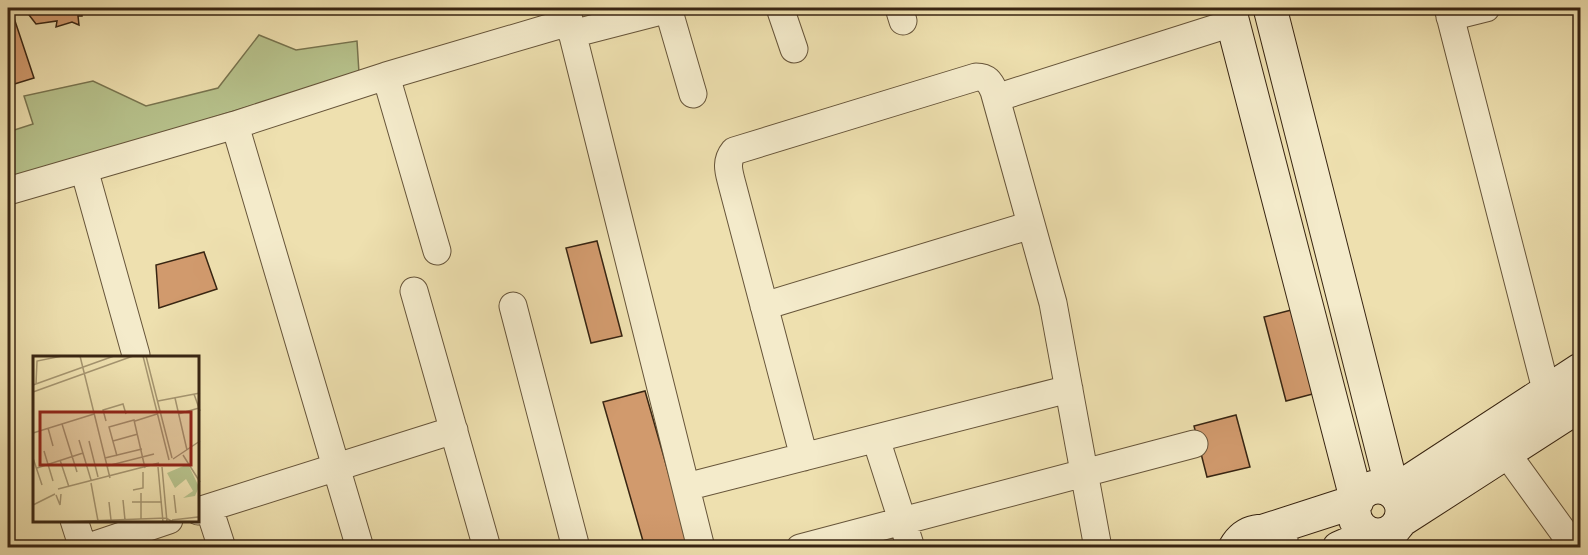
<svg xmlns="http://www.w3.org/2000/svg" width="1588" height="555" viewBox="0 0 1588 555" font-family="Alegreya,serif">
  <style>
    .green { fill: #b7c28c; stroke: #78744f; stroke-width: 1.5 }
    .building { fill: #d19a6d; stroke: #382512; stroke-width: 1.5 }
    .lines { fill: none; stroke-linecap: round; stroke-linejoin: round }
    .street-casing { stroke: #665439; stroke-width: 29 }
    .secondary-casing { stroke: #382512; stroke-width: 35 }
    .street { stroke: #f4ebcb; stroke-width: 27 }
    .secondary { stroke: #f4ebcb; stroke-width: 33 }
    .inset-road { fill: none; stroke: #a59570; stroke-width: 1.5 }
    .view { fill: #8f2418; fill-opacity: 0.15; stroke: #8f2418; stroke-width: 3 }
    .inset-edge { fill: none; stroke: #382512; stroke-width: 3 }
  </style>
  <rect width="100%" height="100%" fill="#eee0af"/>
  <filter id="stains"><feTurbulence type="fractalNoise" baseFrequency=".00333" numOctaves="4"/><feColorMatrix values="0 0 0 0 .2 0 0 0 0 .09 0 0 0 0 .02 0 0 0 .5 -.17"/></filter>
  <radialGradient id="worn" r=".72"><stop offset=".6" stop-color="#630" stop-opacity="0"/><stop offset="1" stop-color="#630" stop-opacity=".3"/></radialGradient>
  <path class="green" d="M 259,35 L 296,50 L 357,41 L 359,73 L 8,180 L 8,132 L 33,124 L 24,96 L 93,81 L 146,106 L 218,88 Z"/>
  <path class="building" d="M 59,8 L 82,8 L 82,16 L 78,16 L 79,25 L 72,22 L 56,27 L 57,21 L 36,24 L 26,11 Z
    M 12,12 L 34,78 L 8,86 L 8,13 Z
    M 597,241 L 622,336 L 591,343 L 566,248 Z
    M 204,252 L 217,289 L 159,308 L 156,265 Z
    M 1303,307 L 1324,391 L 1286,401 L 1264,317 Z
    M 645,391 L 690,548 L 645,548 L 603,402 Z
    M 1236,415 L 1250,467 L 1207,477 L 1194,426 Z"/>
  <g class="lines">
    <defs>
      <path id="street" d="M 566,8 L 701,548
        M 668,8 L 693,94
        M 780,8 L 794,49
        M 899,8 L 903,21
        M 1448,8 L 1551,409
        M 1450,17 L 1486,8
        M 572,34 L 669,9
        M 386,76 L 437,251
        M 996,98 L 1232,23
        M 235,125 L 360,548
        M 84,169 L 136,355
        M 8,191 L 235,125 L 386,76 L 569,22
        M 414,291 L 487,548
        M 513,306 L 576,548
        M 764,306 L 1031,225
        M 876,439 L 911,548
        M 1507,454 L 1575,548
        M 804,457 L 732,184 C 729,172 725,162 734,151 L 976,77 C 987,77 990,82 994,91 L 1053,303 L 1098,548
        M 686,487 L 1069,389
        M 209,508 L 222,548
        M 198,511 L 454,430
        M 74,520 L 83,548
        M 86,548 L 169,520
        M 800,548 L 1194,444"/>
      <path id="secondary" d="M 1229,8 L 1357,501 L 1264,531
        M 1270,8 L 1393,492 L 1580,370
        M1354 511a24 24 0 1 1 48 0a24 24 0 1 1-48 0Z
        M 1400,521 L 1580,405
        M 1235,548 C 1245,530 1265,526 1281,539
        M 1339,548 L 1371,534"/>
    </defs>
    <use href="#street" class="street-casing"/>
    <use href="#secondary" class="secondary-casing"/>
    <use href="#street" class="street"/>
    <use href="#secondary" class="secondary"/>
  </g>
  <g transform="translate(33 356)">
    <rect width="166" height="166" fill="#eee0af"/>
    <path d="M 155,108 L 166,131 L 162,140 L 150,142 L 160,135 L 153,123 L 142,132 L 134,117 Z" fill="#b7c28c"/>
    <path class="inset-road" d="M 47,0 L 77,122M 110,0 L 136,104M 113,0 L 139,102M 3,28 L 4,5 L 29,0M 0,29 L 81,0M 0,36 L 100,0M 161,38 L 167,55M 142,42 L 154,94M 125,45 L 167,37M 145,58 L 166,52M 73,65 L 70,54 L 90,48 L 93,58M 102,65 L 124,58M 29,68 L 44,116M 15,72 L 20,90M 0,77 L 61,58M 46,84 L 58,124M 56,85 L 65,121M 80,85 L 105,78M 11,95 L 20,125M 150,99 L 167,126M 84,100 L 76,71 L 101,64 L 112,112M 0,102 L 9,129M 72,102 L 109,93M 140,103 L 167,85M 27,104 L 36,131M 74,110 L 121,98M 125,111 L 130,166M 129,111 L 134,166M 4,112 L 50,97M 58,127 L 65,165M 25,133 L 126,107M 100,134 L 110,132 L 110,116M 108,137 L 108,164M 23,139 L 27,149 L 28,138M 141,139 L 143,157M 90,144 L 92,164M 76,146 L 78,164M 99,146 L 129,146M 0,149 L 22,138M 139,164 L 165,161M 28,166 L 133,162 L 140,166"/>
    <path class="view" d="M 7,56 L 158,56 L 158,109 L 7,109 Z"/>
    <rect width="166" height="166" class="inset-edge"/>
  </g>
  <rect width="1588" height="555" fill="none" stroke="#eee0af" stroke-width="30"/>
  <rect x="9" y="9" width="1570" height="537" fill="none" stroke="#382512" stroke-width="3"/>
  <rect x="15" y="15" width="1558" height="525" fill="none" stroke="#382512" stroke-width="1.5"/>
  <rect width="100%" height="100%" filter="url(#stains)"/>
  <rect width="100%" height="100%" fill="url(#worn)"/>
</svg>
